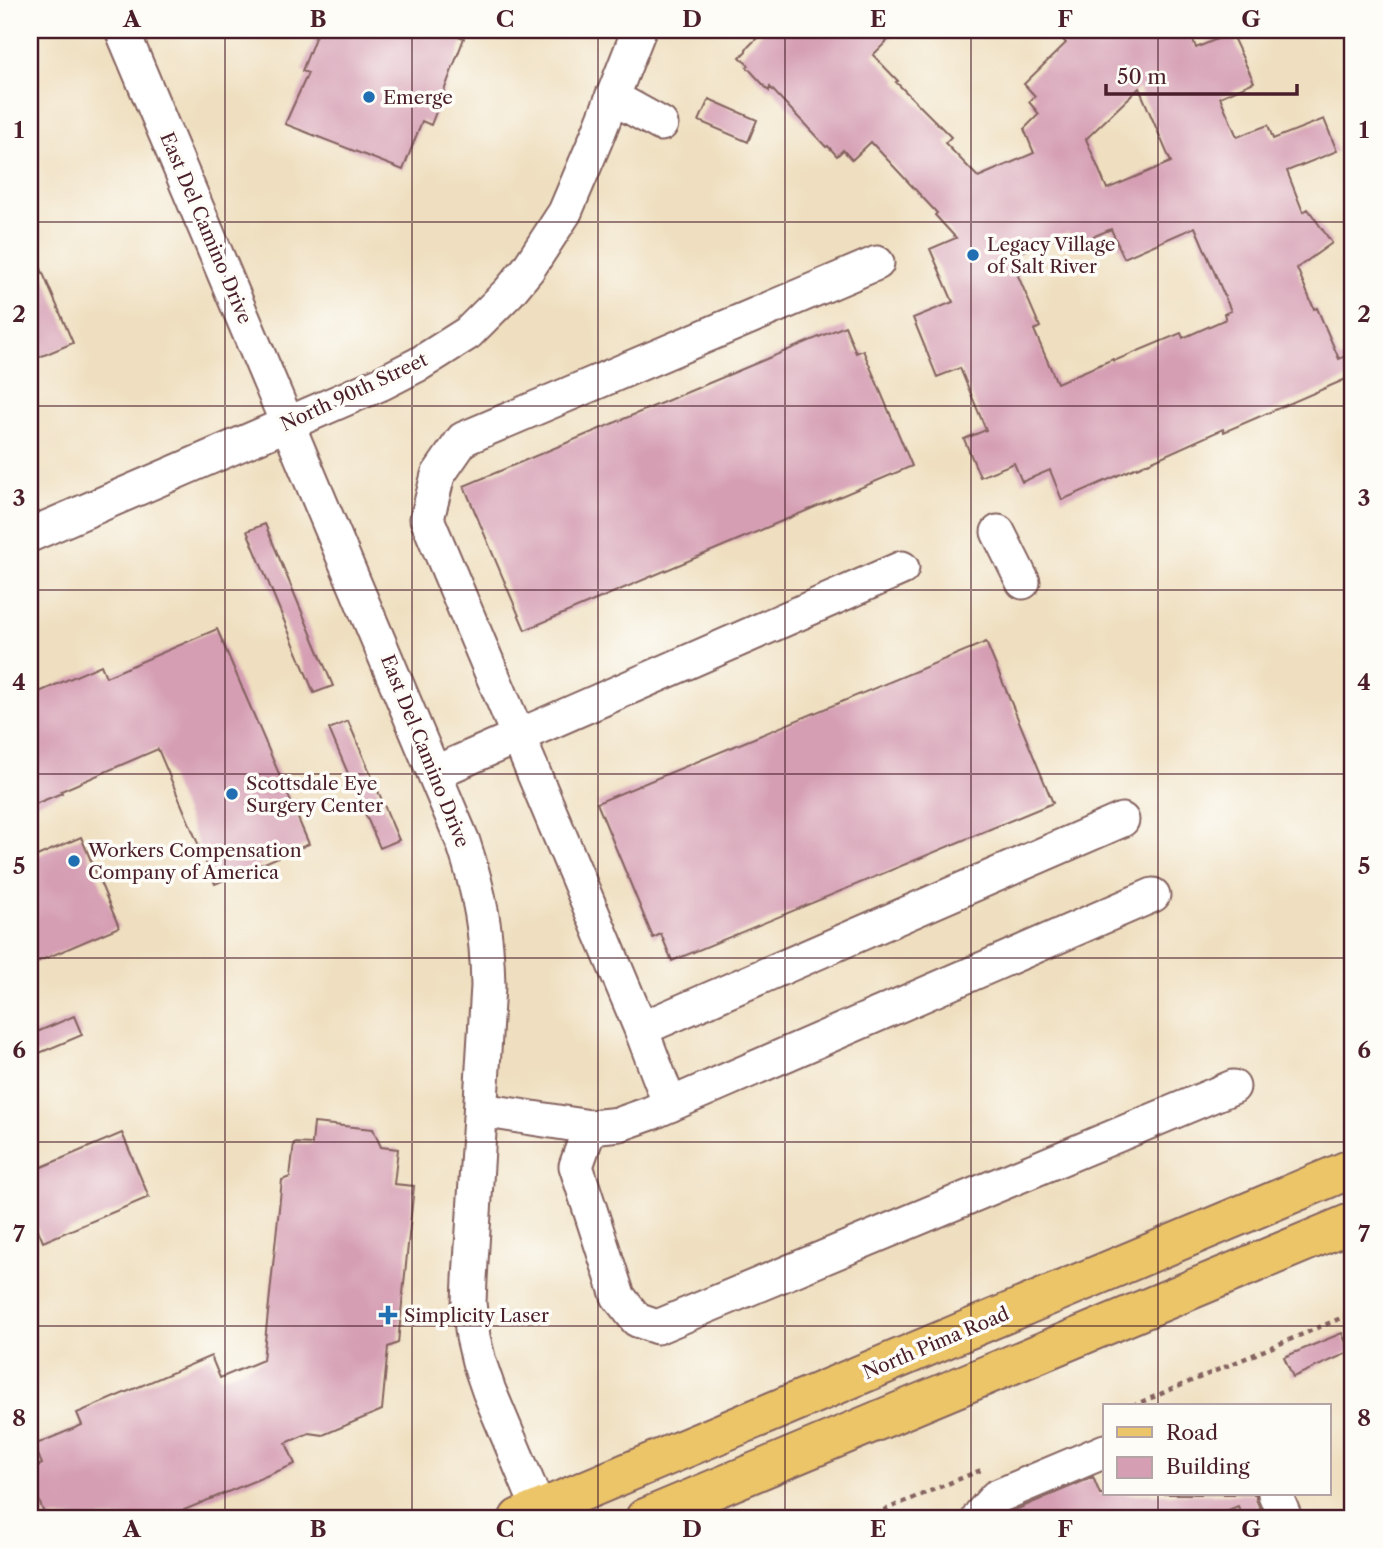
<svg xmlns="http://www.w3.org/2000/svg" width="1383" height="1548" viewBox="0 0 1383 1548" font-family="'Libre Caslon Text',serif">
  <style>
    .building { fill: #d59eb3; fill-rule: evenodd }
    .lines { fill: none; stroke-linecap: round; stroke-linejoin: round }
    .minor-casing { stroke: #84625f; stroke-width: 37 }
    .major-casing { stroke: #84625f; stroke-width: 42 }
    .path { stroke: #84625f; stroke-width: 4.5; stroke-dasharray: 5 5; stroke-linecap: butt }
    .minor { stroke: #fff; stroke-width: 33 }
    .major { stroke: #ecc569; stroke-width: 38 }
    .grid { fill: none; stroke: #4a1f2b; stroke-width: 2; stroke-opacity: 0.55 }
    .poi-dot { fill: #1f6fb2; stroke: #fdfcf7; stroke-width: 2.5 }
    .labels { text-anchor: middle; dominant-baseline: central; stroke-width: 7; stroke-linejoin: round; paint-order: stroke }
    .poi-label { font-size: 19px; fill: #4a1f2b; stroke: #fdfcf7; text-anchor: start }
    .street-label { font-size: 19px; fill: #4a1f2b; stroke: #fdfcf7 }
    .neatline { fill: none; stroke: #4a1f2b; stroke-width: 2.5 }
    .grid-label { font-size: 23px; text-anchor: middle; font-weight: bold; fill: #4a1f2b }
  </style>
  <rect width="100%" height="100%" fill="#fdfcf7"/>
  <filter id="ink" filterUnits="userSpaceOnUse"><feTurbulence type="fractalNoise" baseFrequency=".0143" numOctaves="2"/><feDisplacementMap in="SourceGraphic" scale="14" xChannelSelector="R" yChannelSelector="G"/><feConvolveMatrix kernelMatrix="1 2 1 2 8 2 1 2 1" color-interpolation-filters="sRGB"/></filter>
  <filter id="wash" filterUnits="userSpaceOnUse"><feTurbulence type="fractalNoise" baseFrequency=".00686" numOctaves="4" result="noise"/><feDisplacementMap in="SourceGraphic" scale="28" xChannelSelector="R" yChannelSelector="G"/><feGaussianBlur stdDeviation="1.57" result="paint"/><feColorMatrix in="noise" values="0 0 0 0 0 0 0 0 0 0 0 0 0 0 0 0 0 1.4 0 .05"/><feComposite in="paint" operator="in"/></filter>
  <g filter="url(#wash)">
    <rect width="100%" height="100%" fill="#efdfc0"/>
    <g id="blocks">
      <path class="building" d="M 318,30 L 461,30 L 458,36 L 464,38 L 431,125 L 422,121 L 403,170 L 285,124 L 308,73 L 302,71 Z
        M 765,30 L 898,30 L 873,55 L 898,81 L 896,82 L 951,137 L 945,143 L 978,177 L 1034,153 L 1024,129 L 1039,114 L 1029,102 L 1035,96 L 1024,84 L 1066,43 L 1054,30 L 1184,30 L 1187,39 L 1192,37 L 1196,48 L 1231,33 L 1254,82 L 1220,97 L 1237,137 L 1268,125 L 1273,139 L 1324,119 L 1337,151 L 1287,171 L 1303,212 L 1308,209 L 1332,243 L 1297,268 L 1314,309 L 1317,308 L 1339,359 L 1353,353 L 1353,376 L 1224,432 L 1223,429 L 1137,468 L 1137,467 L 1062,500 L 1050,470 L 1022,482 L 1014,463 L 980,477 L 964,439 L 986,430 L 960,368 L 937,377 L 913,318 L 953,302 L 930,249 L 956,238 L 935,215 L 937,213 L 871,142 L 852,160 L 843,150 L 837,156 L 828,146 L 826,147 L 770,87 L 769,91 L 747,67 L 749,66 L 740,57 L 746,51 L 746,49 ZM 1139,88 L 1171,162 L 1107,189 L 1086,139 ZM 1195,227 L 1231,311 L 1224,314 L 1226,319 L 1183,338 L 1181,333 L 1114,361 L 1113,359 L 1057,383 L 1034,330 L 1040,327 L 1010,257 L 1068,232 L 1074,245 L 1111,229 L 1124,258 Z
        M 709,99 L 757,120 L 748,142 L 699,121 Z
        M 30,243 L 73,343 L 30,361 Z
        M 845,326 L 856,353 L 863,350 L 912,466 L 525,630 L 464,486 Z
        M 265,524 L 333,686 L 314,693 L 247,531 Z
        M 217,629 L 309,844 L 215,884 L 158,749 L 61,791 L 62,793 L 30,806 L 30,696 L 101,665 L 106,677 Z
        M 986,642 L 1053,803 L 672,961 L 661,934 L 653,938 L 597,803 Z
        M 348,721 L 399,840 L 380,848 L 329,729 Z
        M 81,837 L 119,927 L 30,965 L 30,859 Z
        M 74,1016 L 82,1035 L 30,1057 L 30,1035 Z
        M 314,1123 L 373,1129 L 381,1147 L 398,1149 L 394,1184 L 414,1186 L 398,1343 L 388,1347 L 382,1410 L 323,1435 L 309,1433 L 286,1443 L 295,1464 L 165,1518 L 46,1518 L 30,1479 L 30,1470 L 42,1464 L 34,1445 L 82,1425 L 77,1413 L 211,1356 L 220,1378 L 263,1360 L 282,1180 L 290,1177 L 294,1143 L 312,1144 Z
        M 122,1133 L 149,1197 L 43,1242 L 30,1210 L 30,1172 Z
        M 1342,1333 L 1350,1352 L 1293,1377 L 1284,1357 Z
        M 1093,1477 L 1100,1494 L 1256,1494 L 1256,1499 L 1264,1518 L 1243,1518 L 1238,1506 L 1209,1518 L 1003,1518 L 1008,1513 Z"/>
    </g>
  </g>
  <g filter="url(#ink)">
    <use href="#blocks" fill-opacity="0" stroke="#84625f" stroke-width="2"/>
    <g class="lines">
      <defs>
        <path id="minor" d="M 122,30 L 463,842 C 480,893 487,932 488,986 L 470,1279 L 469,1303 L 473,1337 L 479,1362 L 489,1391 L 539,1510
          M 612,97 L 661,124
          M 877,263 L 463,439 L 438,475 L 427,519 L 641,1029 L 1122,820
          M 998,532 L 1023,582
          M 30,535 L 382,383 L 419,364 L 468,333 L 509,292 L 528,269 L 565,212 L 596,139 L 639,30
          M 434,773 L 902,568
          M 1153,895 L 651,1113 L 620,1124 L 590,1127 L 576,1166 L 618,1296 L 637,1320 L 657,1327 L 1233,1087
          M 641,1029 L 670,1105
          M 481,1110 L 590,1127
          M 1275,1494 L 1285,1518
          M 979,1518 L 981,1514 L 996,1497 L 1105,1451"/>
        <path id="major" d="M 519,1518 L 1353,1168
          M 645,1518 L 1353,1222"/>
      </defs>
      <use href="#minor" class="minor-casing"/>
      <use href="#major" class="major-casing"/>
      <path class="path" d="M 1132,1406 L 1353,1313
        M 865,1518 L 981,1470"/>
      <use href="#minor" class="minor"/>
      <use href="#major" class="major"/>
    </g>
  </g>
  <path class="grid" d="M 225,30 L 225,1518M 412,30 L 412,1518M 598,30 L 598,1518M 785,30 L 785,1518M 971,30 L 971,1518M 1158,30 L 1158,1406M 30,222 L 1353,222M 30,406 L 1353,406M 30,590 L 1353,590M 30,774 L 1353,774M 30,958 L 1353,958M 30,1142 L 1353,1142M 30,1326 L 1353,1326M 1158,1494 L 1158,1518"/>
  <g class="poi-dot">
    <circle cx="369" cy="97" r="7"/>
    <circle cx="973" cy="255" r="7"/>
    <circle cx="232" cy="794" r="7"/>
    <circle cx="74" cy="861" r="7"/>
    <path d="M384.5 1304.5h7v7h7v7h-7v7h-7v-7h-7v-7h7z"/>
  </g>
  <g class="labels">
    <g class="poi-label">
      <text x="383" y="97">Emerge</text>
      <text x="987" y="244">Legacy Village<tspan x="987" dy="22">of Salt River</tspan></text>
      <text x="246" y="783">Scottsdale Eye<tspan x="246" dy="22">Surgery Center</tspan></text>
      <text x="88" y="850">Workers Compensation<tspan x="88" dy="22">Company of America</tspan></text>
      <text x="404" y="1315">Simplicity Laser</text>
    </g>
    <g class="street-label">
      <text transform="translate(206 228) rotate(67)">East Del Camino Drive</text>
      <text transform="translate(354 392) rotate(-25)">North 90th Street</text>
      <text transform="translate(425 751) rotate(68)">East Del Camino Drive</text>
      <text transform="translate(936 1343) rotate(-23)">North Pima Road</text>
    </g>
  </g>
  <rect width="1383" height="1548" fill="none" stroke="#fdfcf7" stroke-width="77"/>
  <rect x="1103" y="1404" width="228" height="91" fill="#fdfcf7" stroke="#b5a4a5" stroke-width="2"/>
  <rect x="1117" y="1427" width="35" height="10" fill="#ecc569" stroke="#b5a4a5" stroke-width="2"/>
  <text x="1166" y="1440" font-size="21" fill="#4a1f2b">Road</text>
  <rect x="1117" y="1457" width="35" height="21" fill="#d59eb3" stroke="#b5a4a5" stroke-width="2"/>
  <text x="1166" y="1474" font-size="21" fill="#4a1f2b">Building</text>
  <path d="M1106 84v10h191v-10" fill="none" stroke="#4a1f2b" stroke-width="3.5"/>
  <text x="1117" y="84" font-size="21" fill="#4a1f2b" stroke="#fdfcf7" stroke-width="5" paint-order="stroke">50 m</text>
  <rect x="38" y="38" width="1306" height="1472" class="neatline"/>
  <g class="grid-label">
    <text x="132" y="27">A</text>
    <text x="318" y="27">B</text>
    <text x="505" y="27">C</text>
    <text x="692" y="27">D</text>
    <text x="878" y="27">E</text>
    <text x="1065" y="27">F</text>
    <text x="1251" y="27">G</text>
    <text x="19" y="138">1</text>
    <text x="1364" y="138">1</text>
    <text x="19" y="322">2</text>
    <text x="1364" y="322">2</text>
    <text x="19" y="506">3</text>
    <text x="1364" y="506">3</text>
    <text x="19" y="690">4</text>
    <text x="1364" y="690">4</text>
    <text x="19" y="874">5</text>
    <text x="1364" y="874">5</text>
    <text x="19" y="1058">6</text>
    <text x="1364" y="1058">6</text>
    <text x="19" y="1242">7</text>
    <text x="1364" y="1242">7</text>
    <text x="19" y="1426">8</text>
    <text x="1364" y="1426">8</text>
    <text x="132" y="1537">A</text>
    <text x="318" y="1537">B</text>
    <text x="505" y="1537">C</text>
    <text x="692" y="1537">D</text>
    <text x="878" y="1537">E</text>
    <text x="1065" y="1537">F</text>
    <text x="1251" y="1537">G</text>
  </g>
</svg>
